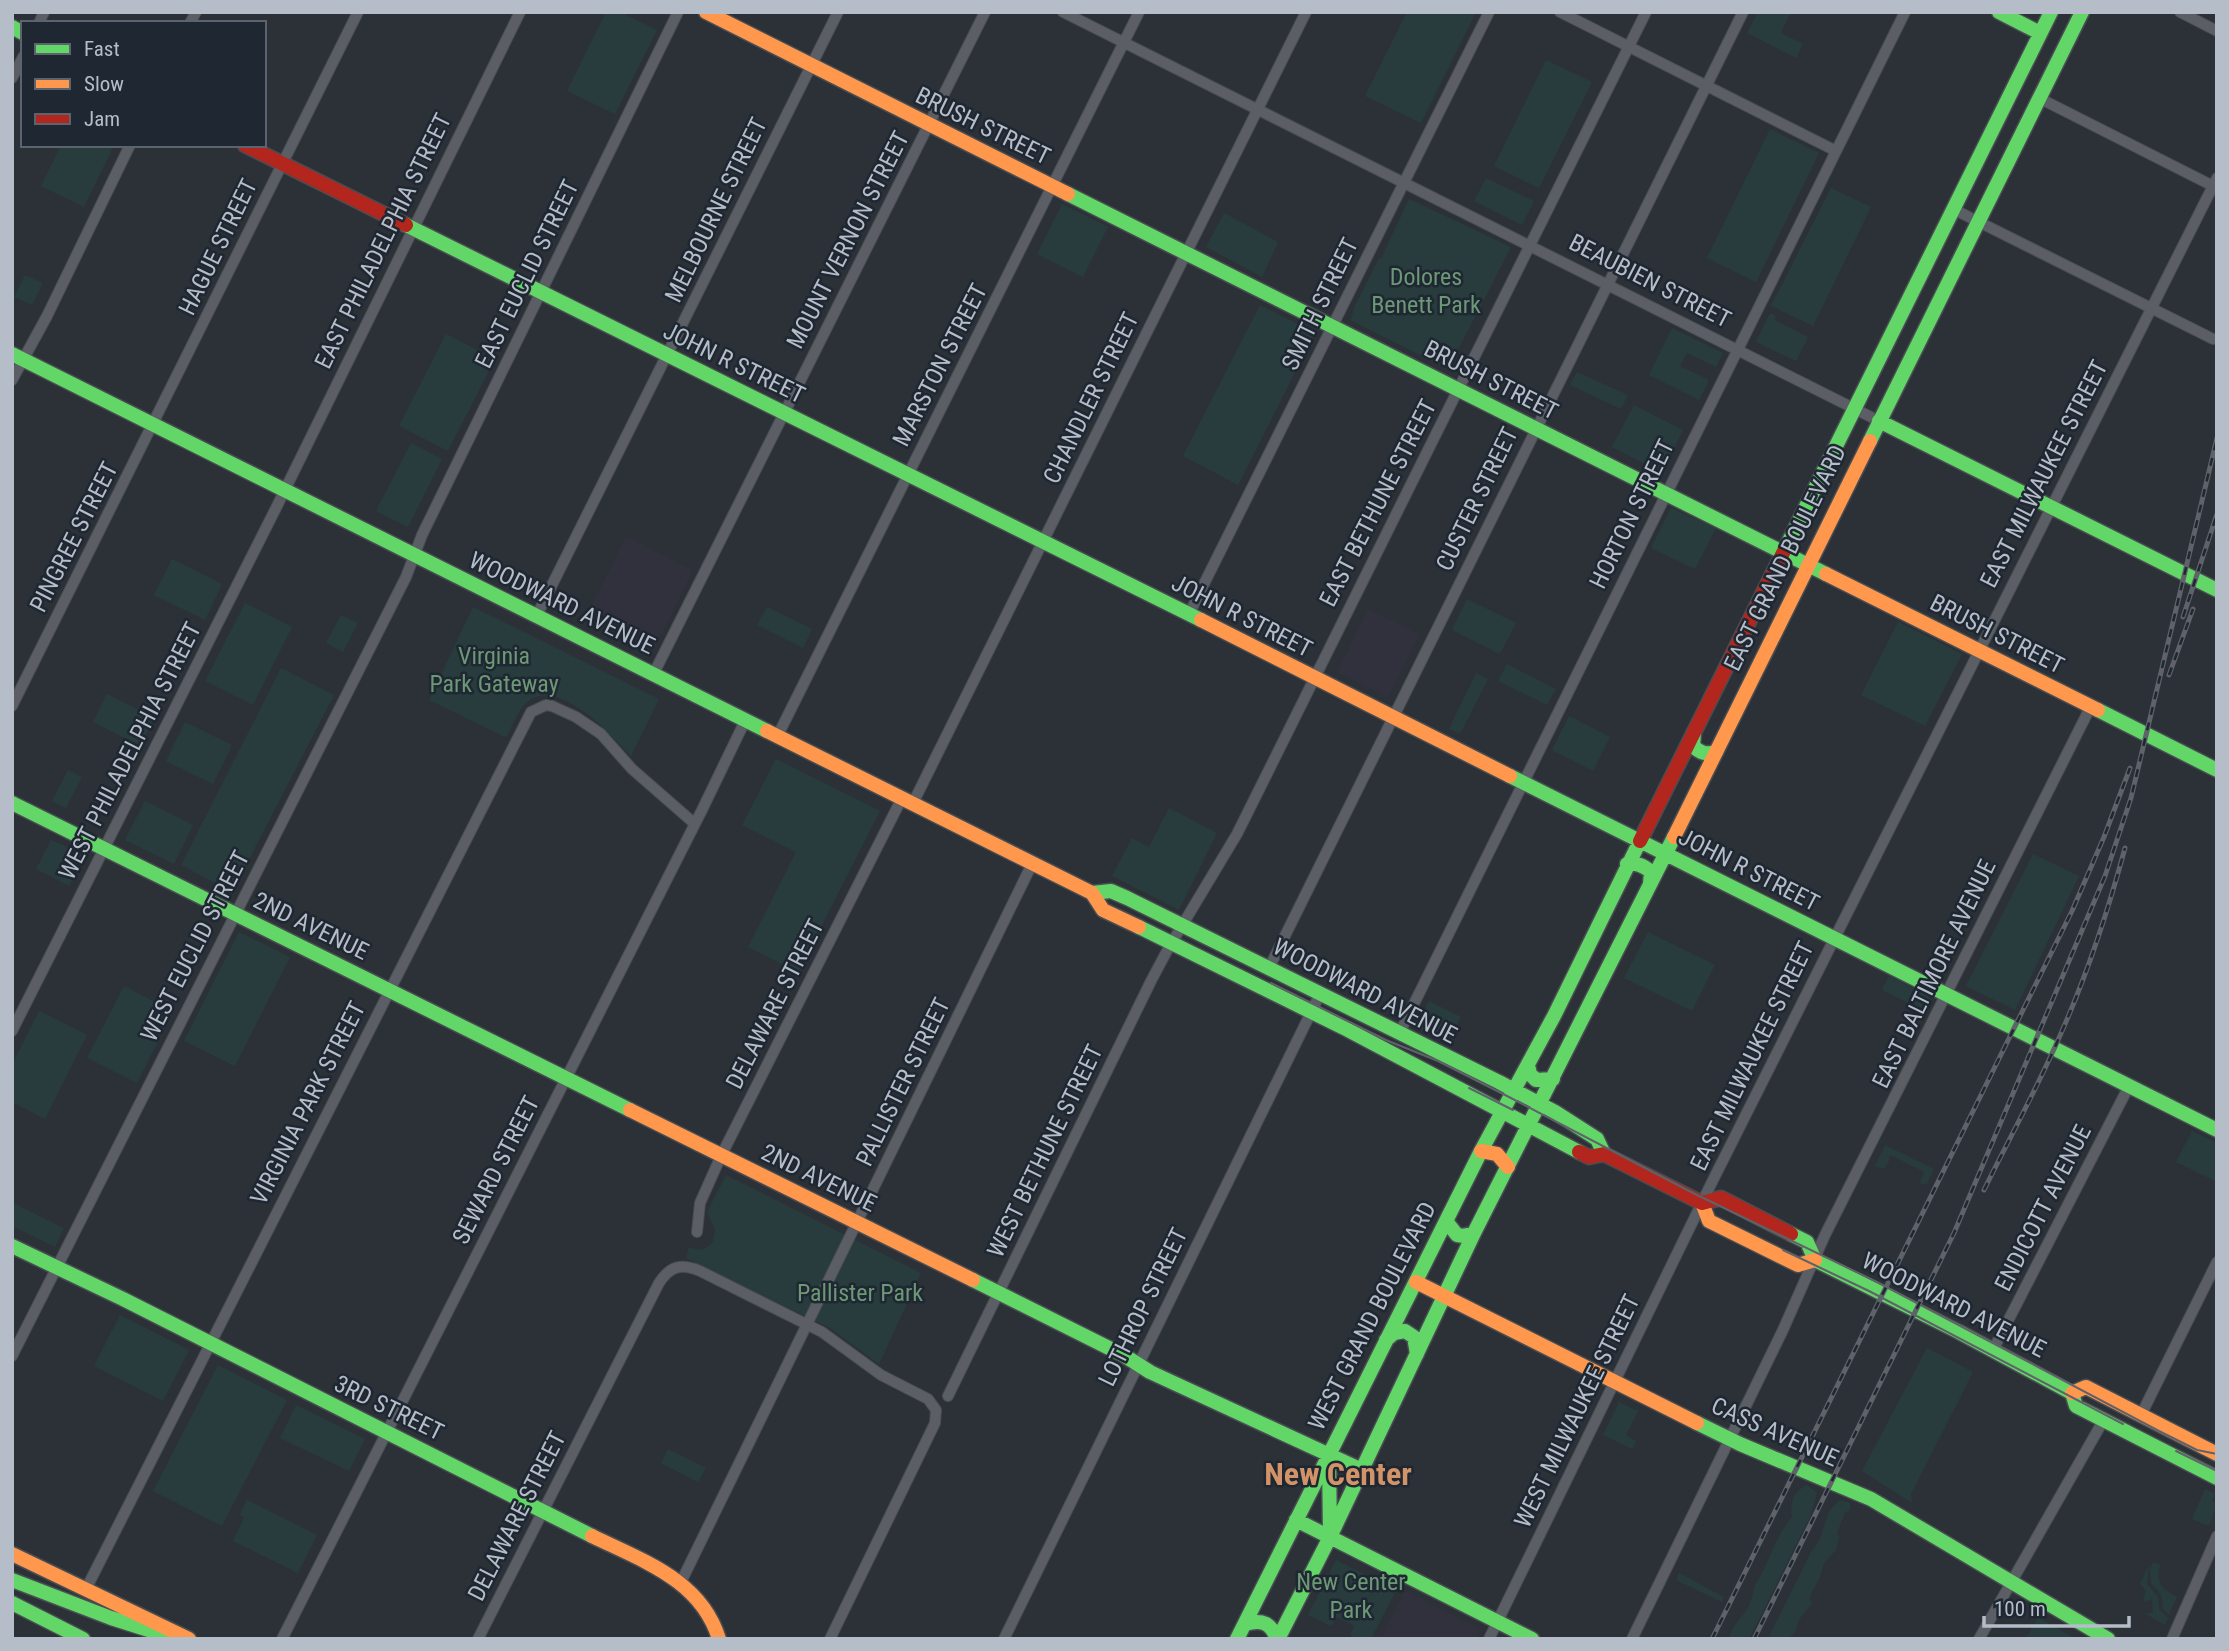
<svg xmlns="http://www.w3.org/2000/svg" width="2229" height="1651" viewBox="0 0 2229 1651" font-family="'Roboto Condensed',sans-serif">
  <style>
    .medical { fill: #31313d }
    .green { fill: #283c3e }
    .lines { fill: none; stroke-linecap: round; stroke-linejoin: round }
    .street-casing { stroke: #484d52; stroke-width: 12 }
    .fast-casing { stroke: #484d52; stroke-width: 17 }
    .slow-casing { stroke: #484d52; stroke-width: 17 }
    .jam-casing { stroke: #484d52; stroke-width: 17 }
    .street { stroke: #5b5f65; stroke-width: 10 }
    .fast { stroke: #63d668; stroke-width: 14 }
    .slow { stroke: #ff974d; stroke-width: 14 }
    .jam { stroke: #b3261e; stroke-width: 14 }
    .tram { stroke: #5f6369; stroke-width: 2 }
    .rail-casing { stroke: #5f6369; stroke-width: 5 }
    .rail { stroke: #1e2732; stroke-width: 2.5; stroke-dasharray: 8; stroke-linecap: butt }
    .labels { text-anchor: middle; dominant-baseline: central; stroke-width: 5; stroke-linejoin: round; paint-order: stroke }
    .street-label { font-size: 24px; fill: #b5bdc8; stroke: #1e2732 }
    .park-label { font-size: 24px; fill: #6d9876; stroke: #1e2732 }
    .district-label { font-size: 32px; font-weight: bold; fill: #d19367; stroke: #1e2732 }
  </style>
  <rect width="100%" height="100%" fill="#2b3137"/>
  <path class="medical" d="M 626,536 L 693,570 L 654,650 L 587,615 Z
    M 1368,609 L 1420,634 L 1388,698 L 1337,672 Z
    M 1405,1591 L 1481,1629 L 1476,1639 L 1381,1639 Z"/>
  <path class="green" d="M 606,12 L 620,12 L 657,30 L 615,114 L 567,91 Z
    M 1407,12 L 1476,12 L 1421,123 L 1365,96 Z
    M 1758,12 L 1791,12 L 1781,33 L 1803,44 L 1796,58 L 1747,33 Z
    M 1546,60 L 1592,82 L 1539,188 L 1494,166 Z
    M 1770,129 L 1819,153 L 1756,282 L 1707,258 Z
    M 61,145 L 114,145 L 84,207 L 41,186 Z
    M 1486,178 L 1534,201 L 1522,225 L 1474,201 Z
    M 1831,188 L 1871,207 L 1813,326 L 1771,306 Z
    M 1409,199 L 1511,247 L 1448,369 L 1350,320 L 1354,311 L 1353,310 L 1379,258 L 1381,259 Z
    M 1062,204 L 1108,227 L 1083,277 L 1037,254 Z
    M 1224,213 L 1278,242 L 1262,277 L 1206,247 Z
    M 25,275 L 43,283 L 32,305 L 14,297 Z
    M 1260,305 L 1315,333 L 1238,485 L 1183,456 Z
    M 1770,313 L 1776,316 L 1774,320 L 1808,337 L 1796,361 L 1756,342 Z
    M 1672,328 L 1723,353 L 1716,367 L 1687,353 L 1680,366 L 1709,380 L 1699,400 L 1649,375 Z
    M 446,334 L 495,359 L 448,451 L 399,426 Z
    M 1577,372 L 1628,395 L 1621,409 L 1570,385 Z
    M 1634,405 L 1683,430 L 1662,473 L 1612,447 Z
    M 411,443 L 442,459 L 408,527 L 376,511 Z
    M 1671,508 L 1716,528 L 1695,569 L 1651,548 Z
    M 172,559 L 222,584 L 205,620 L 154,595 Z
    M 1467,599 L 1516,623 L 1500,654 L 1452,630 Z
    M 245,603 L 292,627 L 253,705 L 205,681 Z
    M 473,607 L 659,699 L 631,756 C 611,735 564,681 531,699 C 519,706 513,725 507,736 L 505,737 L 429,700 Z
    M 767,607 L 812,629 L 803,648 L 757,625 Z
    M 341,615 L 358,623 L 343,652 L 326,643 Z
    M 1898,622 L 1962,654 L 1925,726 L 1861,695 Z
    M 1507,664 L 1556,689 L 1547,705 L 1498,681 Z
    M 281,668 L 334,695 L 232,892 L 181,865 Z
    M 1476,673 L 1488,679 L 1460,734 L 1449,729 Z
    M 107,694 L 154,718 L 140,746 L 93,722 Z
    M 1569,716 L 1610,737 L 1593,771 L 1552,750 Z
    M 185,722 L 232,745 L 213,784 L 166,761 Z
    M 776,759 L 880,811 L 798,972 L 748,947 L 796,852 L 742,825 Z
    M 68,770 L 82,777 L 66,808 L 52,801 Z
    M 145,801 L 193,825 L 174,864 L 125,840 Z
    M 1169,808 L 1217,833 L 1179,910 L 1112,876 L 1132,838 L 1149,847 Z
    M 51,840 L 85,855 L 69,886 L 36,869 Z
    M 2033,854 L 2079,876 L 2015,1010 L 1966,986 Z
    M 239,932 L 290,957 L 235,1066 L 184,1041 Z
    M 1648,932 L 1715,965 L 1692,1011 L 1624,978 Z
    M 1889,976 L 1930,997 L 1923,1010 L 1882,990 Z
    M 124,986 L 173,1011 L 137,1083 L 87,1058 Z
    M 1429,1001 L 1461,1017 L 1447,1043 L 1416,1027 Z
    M 39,1011 L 87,1035 L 45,1119 L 12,1102 L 12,1065 Z
    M 2192,1131 L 2217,1143 L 2217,1182 L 2176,1162 Z
    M 1885,1145 L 1934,1169 L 1926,1185 L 1920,1183 L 1924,1172 L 1893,1156 L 1889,1156 L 1889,1161 L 1884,1169 L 1875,1166 Z
    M 726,1175 L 921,1273 L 879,1364 L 830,1328 L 686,1258 L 689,1247 C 698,1252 707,1249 713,1242 L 715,1229 L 707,1212 Z
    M 13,1203 L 64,1228 L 55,1247 L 12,1226 Z
    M 120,1315 L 189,1350 L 163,1401 L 94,1366 Z
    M 1927,1348 L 1973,1372 L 1911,1494 L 1912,1503 L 1862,1471 Z
    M 218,1365 L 287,1400 L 222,1526 L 153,1491 Z
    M 1619,1402 L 1638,1411 L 1626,1435 L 1636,1441 L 1632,1449 L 1603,1435 Z
    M 296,1405 L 365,1439 L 349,1471 L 280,1438 Z
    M 668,1449 L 706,1468 L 698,1482 L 661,1463 Z
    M 1807,1485 L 1817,1493 L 1810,1517 L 1749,1639 L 1729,1639 C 1731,1626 1743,1617 1749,1606 C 1753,1599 1752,1591 1756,1584 C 1769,1563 1775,1537 1792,1517 C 1790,1503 1792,1492 1807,1485 Z
    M 2205,1489 L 2215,1494 L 2212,1501 L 2217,1504 L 2209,1526 L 2192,1519 Z
    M 247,1500 L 317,1535 L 298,1573 L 233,1541 L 244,1518 L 240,1515 Z
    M 1841,1500 L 1850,1503 L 1850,1509 L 1845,1513 L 1837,1533 L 1839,1538 L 1836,1550 L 1824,1563 L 1820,1577 L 1809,1598 L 1812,1604 C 1805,1611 1796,1621 1796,1631 L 1788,1639 L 1768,1639 L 1811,1552 C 1813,1549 1816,1546 1818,1542 C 1827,1528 1823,1510 1841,1500 Z
    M 1336,1560 L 1396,1590 L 1371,1639 L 1358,1639 L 1350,1635 L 1354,1626 L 1337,1617 L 1331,1626 L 1308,1615 Z
    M 2153,1562 L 2160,1565 C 2155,1582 2162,1590 2177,1597 L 2169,1615 L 2163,1609 L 2161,1594 L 2151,1583 L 2150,1570 Z
    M 2149,1565 L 2147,1584 L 2158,1597 L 2159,1609 L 2168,1618 L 2165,1625 L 2146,1614 L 2153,1612 L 2152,1599 L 2145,1602 L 2143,1600 L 2146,1591 L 2140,1584 Z
    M 1679,1573 L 1724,1597 L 1722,1602 L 1676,1580 Z
    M 2038,1617 L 2076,1639 L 2030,1639 L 2027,1637 Z"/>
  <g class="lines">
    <defs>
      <path id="street" d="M 1063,12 L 1879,421
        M 1560,12 L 1836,151
        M 2180,12 L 2217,31
        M 39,23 L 44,12
        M 190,23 L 196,12
        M 12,78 L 23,57
        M 2039,98 L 2213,186
        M 1953,209 L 2213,339
        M 12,380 L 47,316 L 130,145
        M 1189,614 L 1489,12
        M 537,615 L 838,12
        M 654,673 L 985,12
        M 12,706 L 358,12
        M 778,735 L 1139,12
        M 913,803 L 1306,12
        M 1269,968 L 1743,12
        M 12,1031 L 277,506 L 520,12
        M 1399,1034 L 1905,12
        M 697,1232 L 700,1203 L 721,1156 L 902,798
        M 1993,1350 L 2129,1086
        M 12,1356 L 406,577 L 422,535 L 678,12
        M 948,1396 L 1151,981 L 1168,949 L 1237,834 L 1646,12
        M 2141,1415 L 2217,1262
        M 681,1582 L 1032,864
        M 86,1589 L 531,712 L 546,705 L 552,706 L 576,717 L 601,734 L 632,769 L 695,824
        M 282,1639 L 702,810 L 746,719
        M 478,1639 L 659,1283 C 670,1266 681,1263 700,1271 L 822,1332 L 881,1375 L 928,1399 L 936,1410 L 935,1423 L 830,1639
        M 1004,1639 L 1320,994
        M 1489,1639 L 1713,1180 L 2217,178
        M 1632,1639 L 1782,1332 L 1825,1235 L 2091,706
        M 1979,1639 L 2103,1421
        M 2172,1639 L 2217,1536"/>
      <path id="fast" d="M 1999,12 L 2040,33
        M 12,27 L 23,33
        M 1068,194 L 1826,574
        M 406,225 L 1201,620
        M 12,354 L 767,731
        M 1879,421 L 2217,590
        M 1870,441 L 2082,12
        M 1787,545 L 2051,12
        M 2098,710 L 2217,770
        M 1694,733 L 1693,746 C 1700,753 1706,755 1716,752
        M 1510,776 L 2217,1130
        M 12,803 L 630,1110
        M 1627,864 C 1637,863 1643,865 1651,872 L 1650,884
        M 1092,893 L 1111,891 L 1127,898 L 1499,1082 L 1555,1112 L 1597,1139 L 1604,1154
        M 1139,927 L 1348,1030 L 1579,1152
        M 1528,1065 L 1530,1074 L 1536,1080 L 1553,1079
        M 1446,1221 L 1457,1235 L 1464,1236 L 1474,1233
        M 1791,1234 L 1807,1242 L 1815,1260 L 1959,1332 L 2072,1393 L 2076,1406 L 2217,1478
        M 12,1246 L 123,1299 L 592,1536
        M 973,1280 L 1125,1356 L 1150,1372 L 1362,1470
        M 1386,1340 L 1394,1333 L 1405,1331 L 1414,1337 L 1417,1354
        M 1697,1423 L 1740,1444 L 1871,1499 L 2108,1639
        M 1329,1458 L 1330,1532
        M 1296,1520 L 1532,1639
        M 12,1580 L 111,1618 L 177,1639
        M 12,1603 L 83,1639
        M 1245,1624 C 1262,1619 1271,1623 1277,1639
        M 1237,1639 L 1481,1151 L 1554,1016 L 1640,841
        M 1278,1639 L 1330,1537 L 1474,1233 L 1674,837"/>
      <path id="slow" d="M 706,12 L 1068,194
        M 1826,574 L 2098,710
        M 1201,620 L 1510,776
        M 767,731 L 1092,893 L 1103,910 L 1139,927
        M 1674,837 L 1870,441
        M 630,1110 L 973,1280
        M 1481,1151 L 1497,1154 L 1508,1167
        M 1702,1203 L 1709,1221 L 1798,1265 L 1815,1260
        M 1416,1282 L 1697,1423
        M 2072,1393 L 2086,1387 L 2217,1454
        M 592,1536 C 643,1561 701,1580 719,1639
        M 12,1554 L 189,1639"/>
      <path id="jam" d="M 245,145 L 406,225
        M 1640,841 L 1787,545
        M 1579,1152 L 1589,1157 L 1604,1154 L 1702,1203 L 1721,1198 L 1791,1234"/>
    </defs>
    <use href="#street" class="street-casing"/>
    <use href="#fast" class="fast-casing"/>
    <use href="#slow" class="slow-casing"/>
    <use href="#jam" class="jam-casing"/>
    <use href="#street" class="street"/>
    <use href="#fast" class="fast"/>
    <use href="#slow" class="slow"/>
    <use href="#jam" class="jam"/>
    <path class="tram" d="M 1271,983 L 1386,1040 L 1438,1061 L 1509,1097 L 1693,1193 L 1877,1282 L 2159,1431 L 2197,1450 L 2217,1454
      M 1469,1088 L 1513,1110
      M 1783,1250 L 1869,1291 L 2123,1424
      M 2176,1451 L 2217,1471"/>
    <defs>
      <path id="rail" d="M 2183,617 L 2217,514
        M 2169,675 L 2193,609
        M 1984,1190 C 2010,1137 2039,1085 2062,1031 C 2088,972 2108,911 2125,848
        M 1712,1639 L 2072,911 L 2104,837 L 2130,768
        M 1754,1639 L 1954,1233 L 2105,876 L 2131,798 L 2217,438"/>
    </defs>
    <use href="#rail" class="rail-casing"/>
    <use href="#rail" class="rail"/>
  </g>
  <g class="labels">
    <g class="street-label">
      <text transform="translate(983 126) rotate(26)">BRUSH STREET</text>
      <text transform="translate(716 210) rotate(-64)">MELBOURNE STREET</text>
      <text transform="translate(848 240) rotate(-63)">MOUNT VERNON STREET</text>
      <text transform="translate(383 241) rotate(-64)">EAST PHILADELPHIA STREET</text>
      <text transform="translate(218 247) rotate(-64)">HAGUE STREET</text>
      <text transform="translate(527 274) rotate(-64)">EAST EUCLID STREET</text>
      <text transform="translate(1650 281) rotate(27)">BEAUBIEN STREET</text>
      <text transform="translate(1320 304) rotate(-64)">SMITH STREET</text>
      <text transform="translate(734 363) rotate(26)">JOHN R STREET</text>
      <text transform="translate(940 365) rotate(-63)">MARSTON STREET</text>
      <text transform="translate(1491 380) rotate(27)">BRUSH STREET</text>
      <text transform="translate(1091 398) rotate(-64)">CHANDLER STREET</text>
      <text transform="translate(2044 474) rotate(-63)">EAST MILWAUKEE STREET</text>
      <text transform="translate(1477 499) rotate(-64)">CUSTER STREET</text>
      <text transform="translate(1378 503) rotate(-63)">EAST BETHUNE STREET</text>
      <text transform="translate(1632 514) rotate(-64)">HORTON STREET</text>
      <text transform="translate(74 537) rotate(-63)">PINGREE STREET</text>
      <text transform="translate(1785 558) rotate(-64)">EAST GRAND BOULEVARD</text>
      <text transform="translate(562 603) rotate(26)">WOODWARD AVENUE</text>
      <text transform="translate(1242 616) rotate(27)">JOHN R STREET</text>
      <text transform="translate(1997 634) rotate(27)">BRUSH STREET</text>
      <text transform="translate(130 751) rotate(-63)">WEST PHILADELPHIA STREET</text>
      <text transform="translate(1749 870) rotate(27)">JOHN R STREET</text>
      <text transform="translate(311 926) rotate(26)">2ND AVENUE</text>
      <text transform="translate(195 946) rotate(-63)">WEST EUCLID STREET</text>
      <text transform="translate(1934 974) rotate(-64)">EAST BALTIMORE AVENUE</text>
      <text transform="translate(1365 991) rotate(27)">WOODWARD AVENUE</text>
      <text transform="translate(775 1004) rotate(-63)">DELAWARE STREET</text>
      <text transform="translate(1752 1056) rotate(-64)">EAST MILWAUKEE STREET</text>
      <text transform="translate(903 1082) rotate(-64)">PALLISTER STREET</text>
      <text transform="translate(308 1103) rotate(-63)">VIRGINIA PARK STREET</text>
      <text transform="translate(1045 1151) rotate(-64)">WEST BETHUNE STREET</text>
      <text transform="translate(496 1170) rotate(-63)">SEWARD STREET</text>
      <text transform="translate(819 1178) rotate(26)">2ND AVENUE</text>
      <text transform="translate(2043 1208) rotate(-63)">ENDICOTT AVENUE</text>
      <text transform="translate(1954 1305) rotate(27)">WOODWARD AVENUE</text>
      <text transform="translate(1143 1307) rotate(-64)">LOTHROP STREET</text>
      <text transform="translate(1372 1316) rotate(-63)">WEST GRAND BOULEVARD</text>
      <text transform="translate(389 1408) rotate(26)">3RD STREET</text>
      <text transform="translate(1577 1411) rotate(-64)">WEST MILWAUKEE STREET</text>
      <text transform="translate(1775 1432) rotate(24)">CASS AVENUE</text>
      <text transform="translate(517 1516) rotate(-63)">DELAWARE STREET</text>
    </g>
    <g class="park-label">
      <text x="1426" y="277">Dolores<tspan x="1426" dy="28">Benett Park</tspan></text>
      <text x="494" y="656">Virginia<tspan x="494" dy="28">Park Gateway</tspan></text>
      <text x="860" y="1293">Pallister Park</text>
      <text x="1351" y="1582">New Center<tspan x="1351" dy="28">Park</tspan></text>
    </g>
    <g class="district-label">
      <text x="1338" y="1474">New Center</text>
    </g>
  </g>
  <rect width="2229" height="1651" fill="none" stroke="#b5bdc8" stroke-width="28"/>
  <rect x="21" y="21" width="245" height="126" fill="#1e2732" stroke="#5a636e" stroke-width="2"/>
  <rect x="35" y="44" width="35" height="10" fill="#63d668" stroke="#5a636e" stroke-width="2"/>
  <text x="84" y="56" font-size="21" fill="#b5bdc8">Fast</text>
  <rect x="35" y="79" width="35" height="10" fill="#ff974d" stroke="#5a636e" stroke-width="2"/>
  <text x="84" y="91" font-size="21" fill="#b5bdc8">Slow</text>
  <rect x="35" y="114" width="35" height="10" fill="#b3261e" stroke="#5a636e" stroke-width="2"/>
  <text x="84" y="126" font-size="21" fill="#b5bdc8">Jam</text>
  <path d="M1984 1616v10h145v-10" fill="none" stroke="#b5bdc8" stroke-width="3.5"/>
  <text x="1994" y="1616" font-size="21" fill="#b5bdc8" stroke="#1e2732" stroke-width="5" paint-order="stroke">100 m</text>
</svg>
